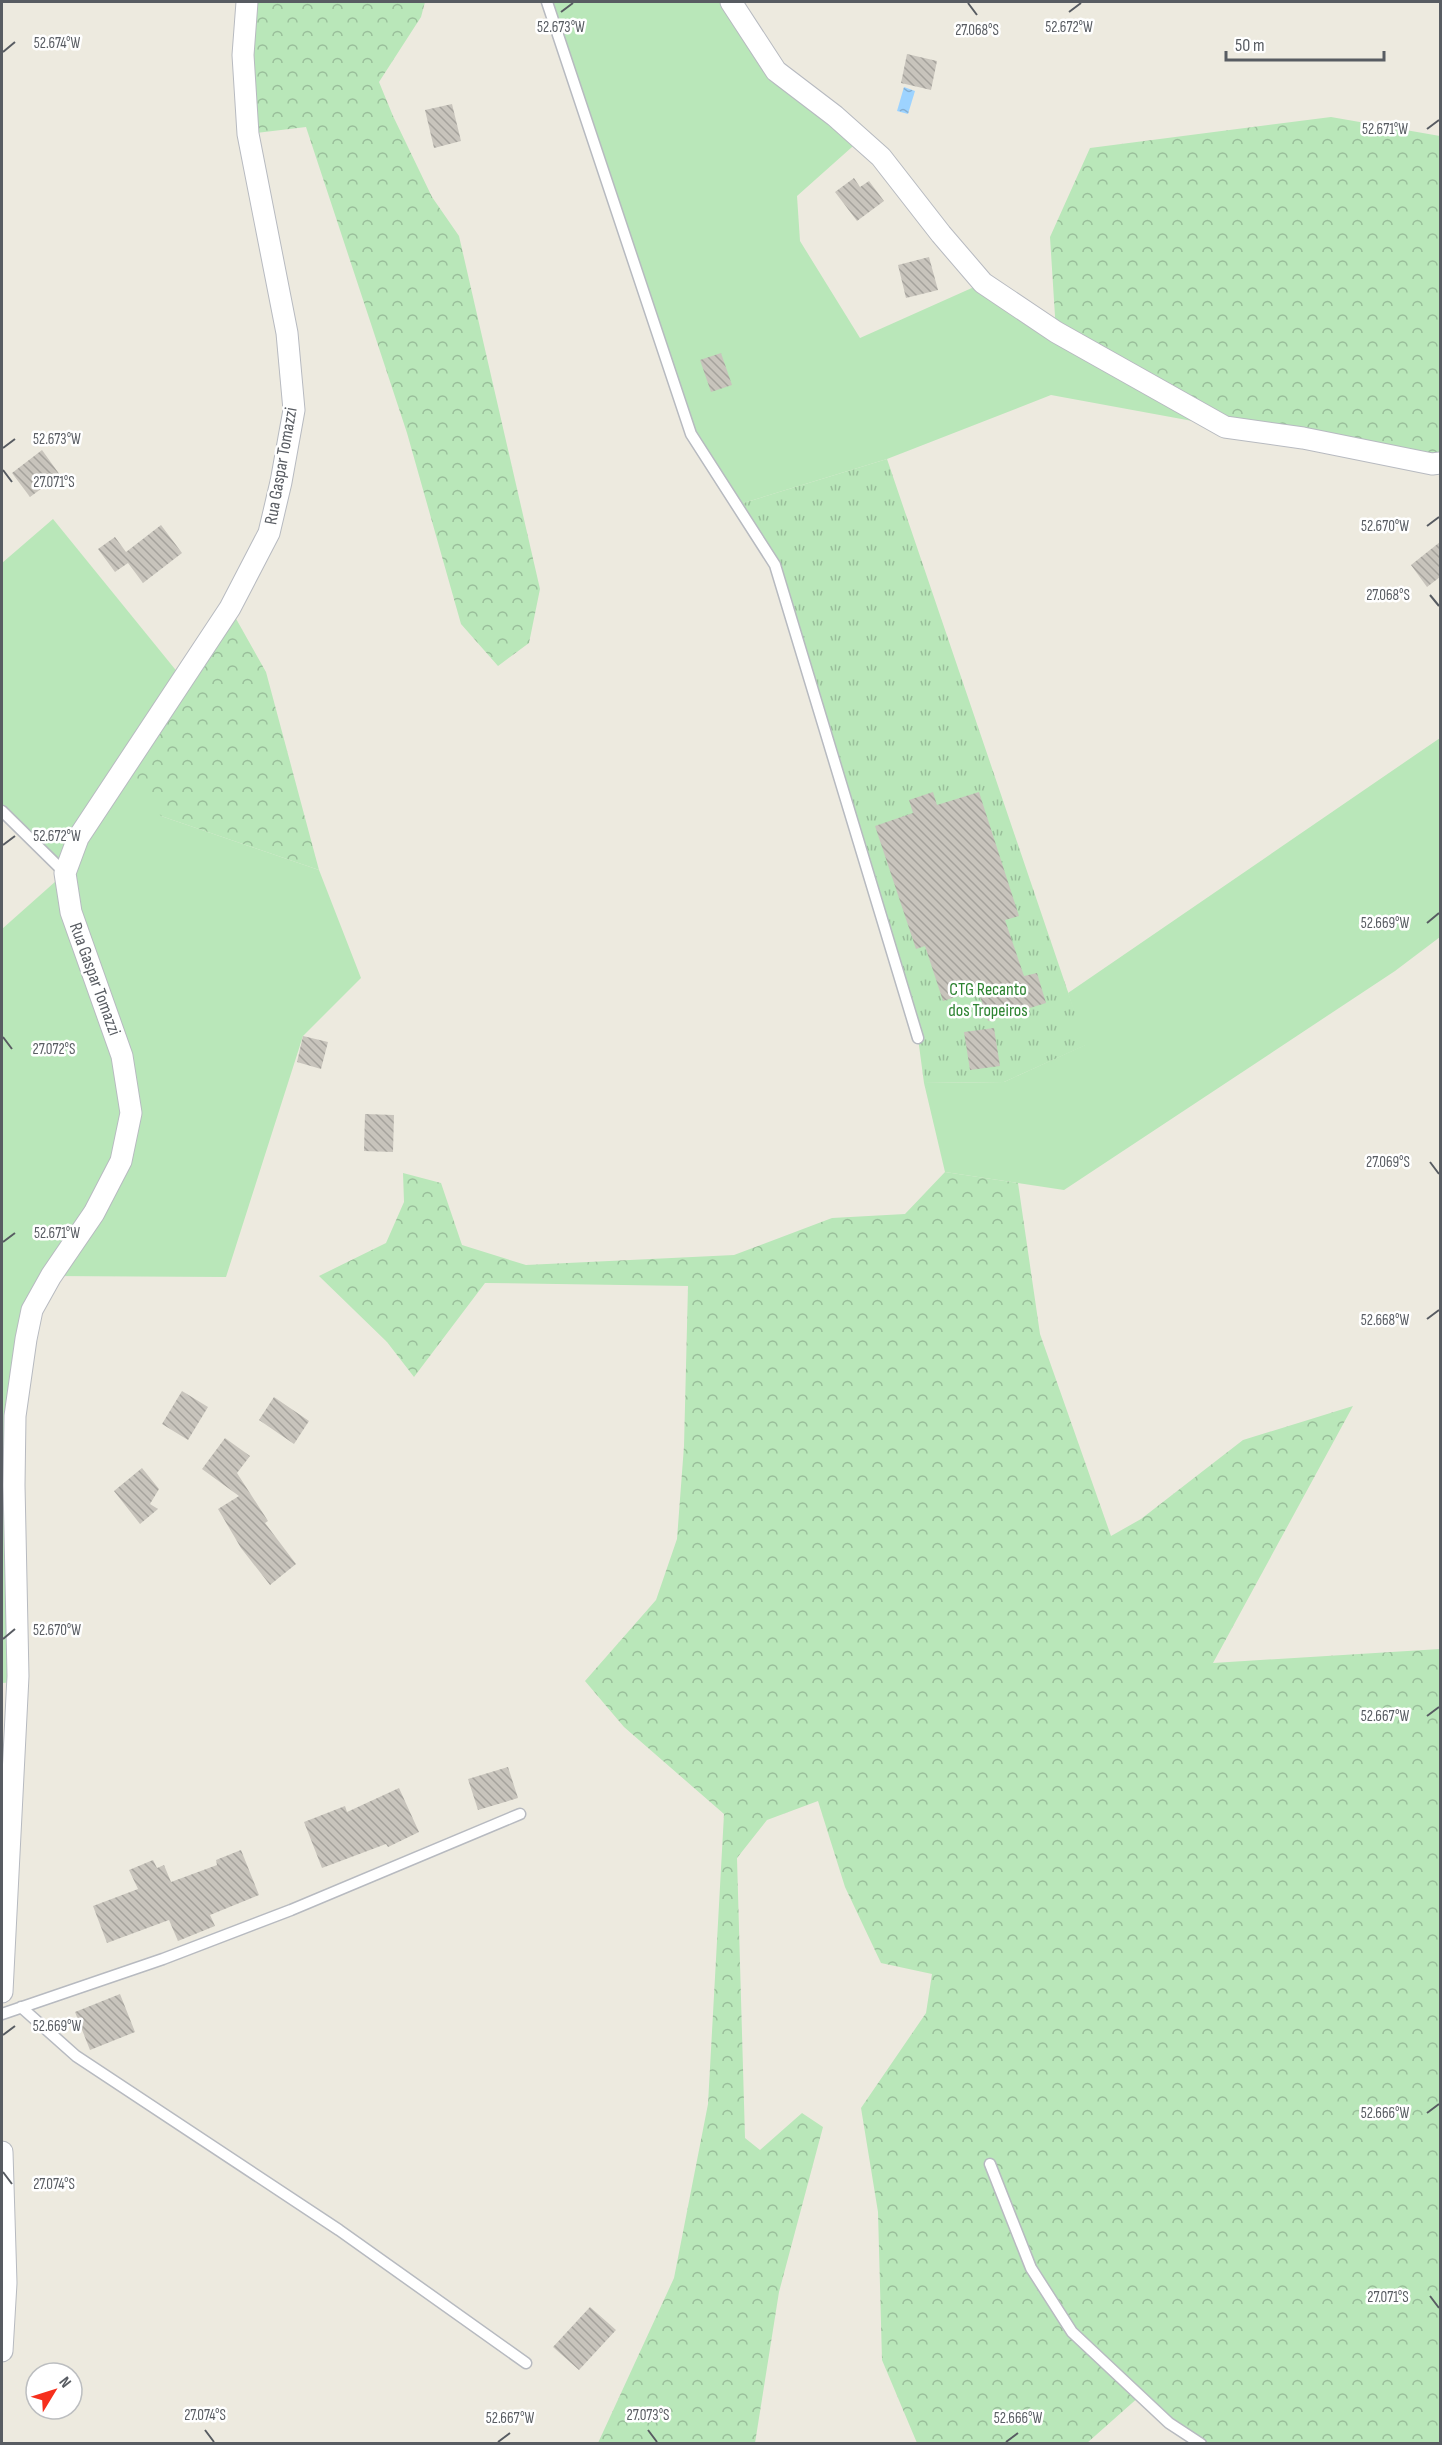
<svg xmlns="http://www.w3.org/2000/svg" width="1442" height="2445" viewBox="0 0 1442 2445" font-family="'Sofia Sans Condensed',sans-serif">
  <style>
    .grass { fill: #b9e7b9 }
    .forest { fill: url(#forest-crowns) }
    .park { fill: url(#park-tufts) }
    .water { fill: url(#water-ripples) }
    .building { fill: url(#building-back-hatch) }
    .lines { fill: none; stroke-linecap: round; stroke-linejoin: round }
    .lane-casing { stroke: #b7bac0; stroke-width: 13 }
    .street-casing { stroke: #b7bac0; stroke-width: 23 }
    .lane { stroke: #fff; stroke-width: 10 }
    .street { stroke: #fff; stroke-width: 21 }
    .ticks { fill: none; stroke: #585c62; stroke-width: 2 }
    .labels { text-anchor: middle; dominant-baseline: central; stroke-width: 5; stroke-linejoin: round; paint-order: stroke }
    .street-label { font-size: 18px; fill: #585c62; stroke: #fff }
    .park-label { font-size: 18px; fill: #2e8432; stroke: #fff }
    .ticks-label { font-size: 15px; text-anchor: middle; fill: #585c62; stroke: #fff; stroke-width: 5; stroke-linejoin: round; paint-order: stroke }
  </style>
  <defs>
    <pattern id="forest-crowns" width="20" height="18" patternUnits="userSpaceOnUse" patternTransform="scale(1.5)"><rect width="20" height="18" fill="#b9e7b9"/><path d="M2 6a3 3 0 1 1 6 0M12 15a3 3 0 1 1 6 0" fill="none" stroke="#99be9a"/></pattern>
    <pattern id="park-tufts" width="24" height="20" patternUnits="userSpaceOnUse" patternTransform="scale(1.5)"><rect width="24" height="20" fill="#b9e7b9"/><path d="M3 7l-1-3M5 7V3M7 7l1-3M15 17l-1-3M17 17v-4M19 17l1-3" fill="none" stroke="#99be9a"/></pattern>
    <pattern id="water-ripples" width="26" height="14" patternUnits="userSpaceOnUse" patternTransform="scale(1.5)"><rect width="26" height="14" fill="#9dd3ff"/><path d="M2 4q2-2 4 0t4 0M15 11q2-2 4 0t4 0" fill="none" stroke="#83aed2"/></pattern>
    <pattern id="building-back-hatch" width="6" height="6" patternUnits="userSpaceOnUse" patternTransform="scale(1.5)"><rect width="6" height="6" fill="#c8c4bc"/><path d="M-1 5l2 2M0 0l6 6M5-1l2 2" fill="none" stroke="#a5a29c"/></pattern>
  </defs>
  <rect width="100%" height="100%" fill="#edeadf"/>
  <path class="grass" d="M 547,2 L 731,2 L 776,71 L 861,139 L 797,196 L 800,241 L 860,338 L 983,283 L 1225,427 L 1051,395 L 887,459 L 737,505 L 691,434 Z
    M 53,519 L 183,679 L 161,816 L 319,870 L 361,978 L 303,1036 L 226,1277 L 51,1276 L 26,1339 L 17,1682 L 2,1683 L 2,929 L 65,873 L 2,811 L 2,563 Z
    M 1440,738 L 1440,937 L 1395,971 L 1064,1190 L 945,1172 L 924,1083 L 1004,1082 L 1085,1045 L 1068,993 Z"/>
  <path class="forest" d="M 247,2 L 425,2 L 421,17 L 379,82 L 393,116 L 432,197 L 459,236 L 540,589 L 529,643 L 498,666 L 461,624 L 407,433 L 306,127 L 248,134 Z
    M 1331,117 L 1440,136 L 1440,463 L 1225,427 L 1056,332 L 1050,237 L 1090,148 Z
    M 230,608 L 266,672 L 319,870 L 161,816 L 126,765 Z
    M 945,1172 L 1018,1183 L 1040,1334 L 1111,1536 L 1141,1519 L 1243,1440 L 1353,1406 L 1213,1663 L 1440,1649 L 1440,2443 L 1201,2443 L 1140,2396 L 1087,2443 L 917,2443 L 882,2360 L 878,2212 L 861,2108 L 926,2013 L 932,1974 L 881,1963 L 845,1887 L 818,1801 L 767,1820 L 737,1858 L 745,2138 L 760,2150 L 802,2113 L 823,2127 L 779,2292 L 755,2443 L 598,2443 L 674,2278 L 708,2104 L 724,1814 L 624,1727 L 585,1681 L 656,1600 L 677,1539 L 684,1446 L 688,1286 L 485,1283 L 414,1377 L 387,1342 L 319,1276 L 386,1243 L 404,1202 L 403,1173 L 441,1183 L 462,1245 L 526,1265 L 734,1255 L 832,1218 L 905,1214 Z"/>
  <path class="park" d="M 887,459 L 1086,1045 L 1004,1082 L 924,1083 L 918,1038 L 775,565 L 737,505 Z"/>
  <path class="water" d="M 904,87 L 915,91 L 908,114 L 897,111 Z"/>
  <path class="building" d="M 907,54 L 937,61 L 931,90 L 901,83 Z
    M 452,104 L 461,141 L 434,148 L 425,110 Z
    M 854,178 L 860,187 L 869,181 L 884,201 L 857,221 L 835,192 Z
    M 929,257 L 938,290 L 906,298 L 898,265 Z
    M 721,353 L 732,385 L 711,392 L 700,360 Z
    M 42,450 L 60,475 L 30,497 L 12,473 Z
    M 161,525 L 182,553 L 143,583 L 128,563 L 115,572 L 98,549 L 115,537 L 126,552 Z
    M 1440,542 L 1440,577 L 1427,587 L 1411,565 Z
    M 933,792 L 937,805 L 979,792 L 1019,916 L 1005,920 L 1024,976 L 1037,973 L 1046,1003 L 988,1021 L 978,990 L 943,1001 L 925,946 L 916,949 L 875,826 L 913,813 L 909,800 Z
    M 994,1028 L 1000,1066 L 970,1070 L 964,1032 Z
    M 303,1036 L 328,1042 L 321,1069 L 297,1062 Z
    M 365,1114 L 394,1115 L 393,1152 L 364,1151 Z
    M 182,1391 L 208,1407 L 188,1440 L 162,1424 Z
    M 274,1397 L 309,1421 L 294,1444 L 259,1420 Z
    M 225,1438 L 250,1456 L 237,1473 L 268,1521 L 265,1523 L 296,1564 L 270,1585 L 241,1548 L 218,1509 L 239,1496 L 202,1469 Z
    M 142,1468 L 159,1489 L 150,1504 L 158,1509 L 140,1524 L 114,1491 Z
    M 508,1767 L 518,1798 L 478,1810 L 468,1779 Z
    M 399,1788 L 419,1832 L 388,1847 L 386,1844 L 322,1868 L 304,1822 L 345,1806 L 347,1812 Z
    M 241,1850 L 259,1895 L 210,1915 L 215,1926 L 178,1941 L 169,1920 L 107,1943 L 93,1906 L 138,1889 L 129,1870 L 153,1860 L 157,1868 L 164,1865 L 171,1882 L 217,1865 L 216,1860 Z
    M 120,1994 L 135,2032 L 90,2050 L 75,2012 Z
    M 590,2307 L 616,2330 L 579,2370 L 553,2347 Z"/>
  <g class="lines">
    <defs>
      <path id="lane" d="M 547,2 L 691,434 L 775,565 L 918,1038
        M 2,811 L 65,873
        M 21,2007 L 76,2056 L 339,2230 L 526,2363
        M 2,2014 L 163,1959 L 291,1910 L 520,1814
        M 990,2164 L 1031,2268 L 1072,2332 L 1169,2423 L 1201,2444"/>
      <path id="street" d="M 731,2 L 776,71 L 835,116 L 881,157 L 941,234 L 983,283 L 1056,332 L 1225,427 L 1303,438 L 1432,464 L 1440,463
        M 2,1992 L 18,1676 L 14,1485 L 15,1416 L 26,1339 L 32,1310 L 51,1276 L 94,1213 L 121,1161 L 131,1113 L 122,1056 L 71,912 L 65,873 L 78,838 L 230,608 L 269,533 L 281,482 L 294,410 L 287,333 L 248,134 L 243,55 L 247,2
        M 2,2152 L 6,2283 L 2,2351"/>
    </defs>
    <use href="#lane" class="lane-casing"/>
    <use href="#street" class="street-casing"/>
    <use href="#lane" class="lane"/>
    <use href="#street" class="street"/>
  </g>
  <path class="ticks" d="M 968,3 L 977,15M 561,12 L 573,3M 1069,12 L 1081,3M 3,52 L 15,42M 1427,129 L 1439,120M 3,448 L 15,439M 3,470 L 12,482M 1427,526 L 1439,517M 1430,595 L 1439,606M 3,845 L 15,836M 1427,923 L 1439,913M 3,1037 L 12,1049M 1430,1162 L 1439,1174M 3,1242 L 15,1233M 1427,1319 L 1439,1310M 3,1639 L 15,1629M 1427,1716 L 1439,1707M 3,2035 L 15,2026M 1427,2113 L 1439,2104M 3,2172 L 12,2184M 1430,2296 L 1439,2308M 205,2430 L 214,2442M 648,2430 L 657,2442M 498,2442 L 510,2433M 1006,2442 L 1018,2433"/>
  <g class="labels">
    <g class="street-label">
      <text transform="translate(281 466) rotate(-80)">Rua Gaspar Tomazzi</text>
      <text transform="translate(95 979) rotate(70)">Rua Gaspar Tomazzi</text>
    </g>
    <g class="park-label">
      <text x="988" y="989">CTG Recanto<tspan x="988" dy="21">dos Tropeiros</tspan></text>
    </g>
  </g>
  <g class="ticks-label">
    <text x="561" y="32">52.673°W</text>
    <text x="1069" y="32">52.672°W</text>
    <text x="977" y="35">27.068°S</text>
    <text x="57" y="48">52.674°W</text>
    <text x="1385" y="134">52.671°W</text>
    <text x="57" y="444">52.673°W</text>
    <text x="54" y="487">27.071°S</text>
    <text x="1385" y="531">52.670°W</text>
    <text x="1388" y="600">27.068°S</text>
    <text x="57" y="841">52.672°W</text>
    <text x="1385" y="928">52.669°W</text>
    <text x="54" y="1054">27.072°S</text>
    <text x="1388" y="1167">27.069°S</text>
    <text x="57" y="1238">52.671°W</text>
    <text x="1385" y="1325">52.668°W</text>
    <text x="57" y="1635">52.670°W</text>
    <text x="1385" y="1721">52.667°W</text>
    <text x="57" y="2031">52.669°W</text>
    <text x="1385" y="2118">52.666°W</text>
    <text x="54" y="2189">27.074°S</text>
    <text x="1388" y="2302">27.071°S</text>
    <text x="205" y="2420">27.074°S</text>
    <text x="648" y="2420">27.073°S</text>
    <text x="510" y="2423">52.667°W</text>
    <text x="1018" y="2423">52.666°W</text>
  </g>
  <rect width="1442" height="2445" fill="none" stroke="#585c62" stroke-width="6"/>
  <g transform="translate(54 2391) rotate(52)"><circle r="28" fill="#ffffff" stroke="#bcbec0" stroke-width="1.5"/>
  <path d="M0-4.5L10 22L0 15L-10 22Z" fill="#f62f1c"/>
  <text y="-9" font-size="16" font-weight="bold" text-anchor="middle" fill="#585c62">N</text>
  </g>
  <path d="M1226 51v9h158v-9" fill="none" stroke="#585c62" stroke-width="3"/>
  <text x="1235" y="51" font-size="18" fill="#585c62" stroke="#ffffff" stroke-width="4.5" paint-order="stroke">50 m</text>
</svg>
